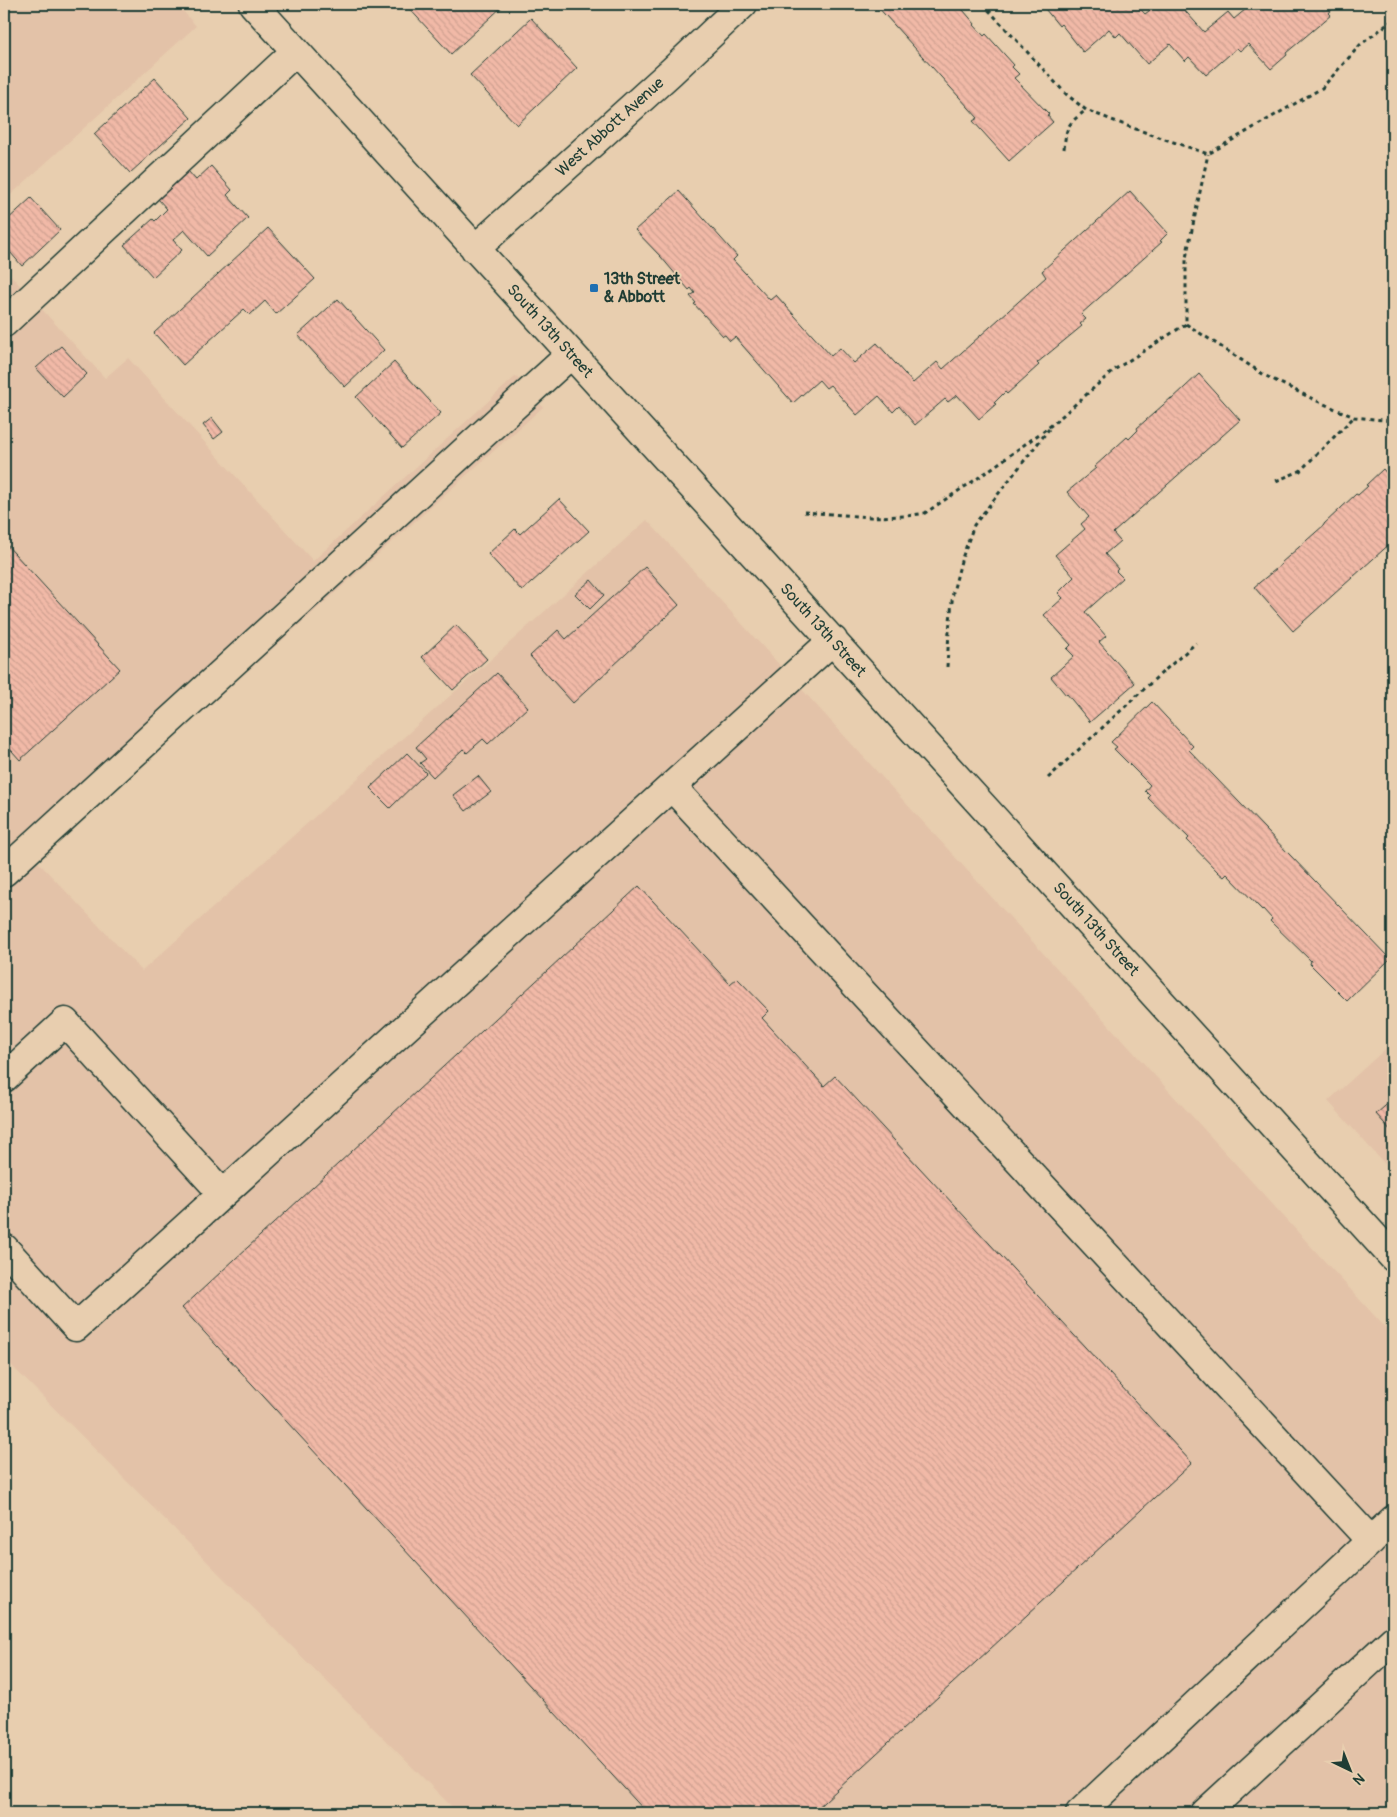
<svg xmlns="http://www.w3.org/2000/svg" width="1397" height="1817" viewBox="0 0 1397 1817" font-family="Pangolin,sans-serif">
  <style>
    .built { fill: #e3c2a8 }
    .building { fill: url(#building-back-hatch); stroke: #1f3d34 }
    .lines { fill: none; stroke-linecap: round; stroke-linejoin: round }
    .minor-casing { stroke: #1f3d34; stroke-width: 31 }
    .path { stroke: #1f3d34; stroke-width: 3; stroke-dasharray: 4 4; stroke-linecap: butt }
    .minor { stroke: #e8ceaf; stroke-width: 28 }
    .poi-dot { fill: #1f6fb2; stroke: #e8ceaf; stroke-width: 2 }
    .labels { text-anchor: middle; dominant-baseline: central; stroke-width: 4; stroke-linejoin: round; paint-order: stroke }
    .street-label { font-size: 16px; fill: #1f3d34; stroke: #e8ceaf }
    .poi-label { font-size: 16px; font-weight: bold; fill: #1f3d34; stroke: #e8ceaf; text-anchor: start }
  </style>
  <defs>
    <pattern id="building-back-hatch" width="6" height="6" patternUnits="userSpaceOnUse" patternTransform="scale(1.25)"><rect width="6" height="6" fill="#f1b9a7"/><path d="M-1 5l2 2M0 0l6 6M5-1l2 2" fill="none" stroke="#cea090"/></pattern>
  </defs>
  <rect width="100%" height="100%" fill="#e8ceaf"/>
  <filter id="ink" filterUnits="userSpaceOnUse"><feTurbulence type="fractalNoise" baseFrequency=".02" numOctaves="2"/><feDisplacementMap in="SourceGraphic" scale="10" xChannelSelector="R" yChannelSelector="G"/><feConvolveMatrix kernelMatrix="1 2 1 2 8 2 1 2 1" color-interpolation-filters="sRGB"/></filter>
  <g filter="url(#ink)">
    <path class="built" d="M 4,4 L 177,4 L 196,26 L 4,201 Z
      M 4,268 L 105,378 L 128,358 L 313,561 L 516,376 L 543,407 L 36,860 L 142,971 L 647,520 L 1393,1336 L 1393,1813 L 458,1813 L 4,1358 Z
      M 1393,1042 L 1393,1173 L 1328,1101 Z"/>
    <path class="building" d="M 407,4 L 505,4 L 451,54 L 406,5 Z
      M 878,4 L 958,4 L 975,24 L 974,25 L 984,36 L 986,34 L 1014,65 L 1012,67 L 1019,74 L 1014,78 L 1049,114 L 1047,115 L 1053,122 L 1009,161 L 973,121 L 978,118 L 876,5 Z
      M 1041,4 L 1123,4 L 1124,5 L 1126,4 L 1136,4 L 1145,14 L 1158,4 L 1179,4 L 1204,32 L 1228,12 L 1234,19 L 1252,4 L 1332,4 L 1334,7 L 1329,13 L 1331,15 L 1286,53 L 1287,55 L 1271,69 L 1248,44 L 1240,51 L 1237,48 L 1206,75 L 1189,57 L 1185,61 L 1170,44 L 1147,64 L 1120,33 L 1116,37 L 1109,29 L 1083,52 L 1061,24 L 1059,26 Z
      M 531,18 L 577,68 L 517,125 L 470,75 Z
      M 155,78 L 191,118 L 130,173 L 94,134 Z
      M 211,166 L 232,190 L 227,195 L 248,218 L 207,256 L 184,230 L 173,240 L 182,250 L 153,277 L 124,245 L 153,219 L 155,221 L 167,209 L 158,199 L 188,171 L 196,180 Z
      M 679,191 L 737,256 L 733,260 L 770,300 L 776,295 L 831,356 L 840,348 L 854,363 L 877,343 L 913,383 L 937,362 L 943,369 L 1046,277 L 1042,271 L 1130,191 L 1168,233 L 1160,241 L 1162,242 L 1081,314 L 1086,319 L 1080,324 L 1082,326 L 1037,363 L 1039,365 L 1007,394 L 1005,392 L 994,403 L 996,404 L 979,419 L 957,395 L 948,402 L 945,399 L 915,425 L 899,406 L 893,412 L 879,396 L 857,415 L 830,385 L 826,388 L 819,380 L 793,403 L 735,337 L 730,341 L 725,335 L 723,336 L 694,304 L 696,303 L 690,296 L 695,293 L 691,288 L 689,290 L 661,257 L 635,230 Z
      M 31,198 L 60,230 L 22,266 L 4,245 L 4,223 Z
      M 268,228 L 315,279 L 276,314 L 265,301 L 250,315 L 244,309 L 183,365 L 154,333 Z
      M 338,299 L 384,350 L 345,387 L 298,335 Z
      M 61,346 L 87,374 L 63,397 L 36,368 Z
      M 394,362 L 441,413 L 402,448 L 356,397 Z
      M 1199,374 L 1240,420 L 1113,533 L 1120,541 L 1105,554 L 1118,569 L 1116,571 L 1123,578 L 1085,612 L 1106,636 L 1099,642 L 1135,683 L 1090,722 L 1067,694 L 1066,695 L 1051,677 L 1074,656 L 1067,649 L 1071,645 L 1044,615 L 1063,598 L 1058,593 L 1074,577 L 1055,555 L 1085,529 L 1081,524 L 1089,517 L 1067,492 L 1096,468 L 1094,467 L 1127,437 L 1129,439 L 1138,430 L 1137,428 L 1171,398 L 1171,400 Z
      M 212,418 L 223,432 L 214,439 L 203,425 Z
      M 1383,469 L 1393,481 L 1393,541 L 1293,631 L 1254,587 L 1282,564 L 1281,563 L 1324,525 L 1324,524 L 1356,494 L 1358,495 L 1368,486 L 1366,485 Z
      M 559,499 L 589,531 L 522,591 L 488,554 L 515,529 L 520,534 Z
      M 4,542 L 120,669 L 20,760 L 4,742 Z
      M 645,567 L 679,605 L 573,703 L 530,656 L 558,630 L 566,639 Z
      M 591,580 L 604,595 L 590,609 L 575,594 Z
      M 456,625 L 487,659 L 453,690 L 422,657 Z
      M 497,673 L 528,707 L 488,744 L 483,739 L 467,753 L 463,749 L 433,777 L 420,763 L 426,759 L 416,747 Z
      M 1152,702 L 1193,746 L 1189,750 L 1390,959 L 1347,1001 L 1310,964 L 1311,961 L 1270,921 L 1272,919 L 1263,909 L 1262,910 L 1227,874 L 1224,877 L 1218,872 L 1187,840 L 1189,838 L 1148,798 L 1150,796 L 1145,791 L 1150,785 L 1114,749 L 1117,747 L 1111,742 Z
      M 407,753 L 426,773 L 390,808 L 370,788 Z
      M 478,776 L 491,792 L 466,811 L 453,795 Z
      M 639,886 L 730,984 L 737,978 L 769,1011 L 762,1018 L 824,1086 L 835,1076 L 1192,1463 L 812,1813 L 647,1813 L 182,1308 Z
      M 1393,1099 L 1393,1133 L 1376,1114 Z
      M 1393,1802 L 1393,1813 L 1381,1813 Z"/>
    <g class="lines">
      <defs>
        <path id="minor" d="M 253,4 L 1393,1257
          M 475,249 L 671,72 L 743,4
          M 4,323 L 296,51
          M 672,787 L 1371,1541
          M 4,872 L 571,354
          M 4,1078 L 65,1022 L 222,1193
          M 4,1248 L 76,1327 L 833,640
          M 1080,1813 L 1393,1520
          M 1205,1813 L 1393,1640"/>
      </defs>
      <use href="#minor" class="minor-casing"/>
      <path class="path" d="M 983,4 L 1066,94 L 1086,110 L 1130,127 L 1208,154 L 1322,88 L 1360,45 L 1393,20
        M 1064,149 C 1066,126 1068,124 1086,110
        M 1186,324 L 1266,376 L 1315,400 L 1354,417 L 1393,421
        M 1276,481 L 1300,471 L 1354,417
        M 804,512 L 870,517 L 907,516 L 925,513 L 981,476 L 1053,424 L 1114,370 L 1186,324 L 1186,258 L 1208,154
        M 947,667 L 949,631 L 953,592 L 961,561 L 974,525 L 1049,429
        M 1048,778 L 1156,678 L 1196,643"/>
      <use href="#minor" class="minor"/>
    </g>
  </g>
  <rect class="poi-dot" x="589" y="283" width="10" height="10" rx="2.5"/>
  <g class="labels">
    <g class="street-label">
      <text transform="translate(610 127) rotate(-42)">West Abbott Avenue</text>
      <text transform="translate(550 331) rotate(48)">South 13th Street</text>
      <text transform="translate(823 630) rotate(48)">South 13th Street</text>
      <text transform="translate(1096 929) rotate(48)">South 13th Street</text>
    </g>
    <g class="poi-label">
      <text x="604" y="279">13th Street<tspan x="604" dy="18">&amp; Abbott</tspan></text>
    </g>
  </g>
  <rect width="1397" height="1817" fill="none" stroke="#e8ceaf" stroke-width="20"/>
  <rect x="10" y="10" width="1377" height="1797" fill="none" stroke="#1f3d34" stroke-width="2" filter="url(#ink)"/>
  <g transform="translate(1350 1770) rotate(137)" stroke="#e8ceaf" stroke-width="4" paint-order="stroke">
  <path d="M0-4L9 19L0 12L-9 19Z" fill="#1f3d34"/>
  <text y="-8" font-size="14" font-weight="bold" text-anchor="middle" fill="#1f3d34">N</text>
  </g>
</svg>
